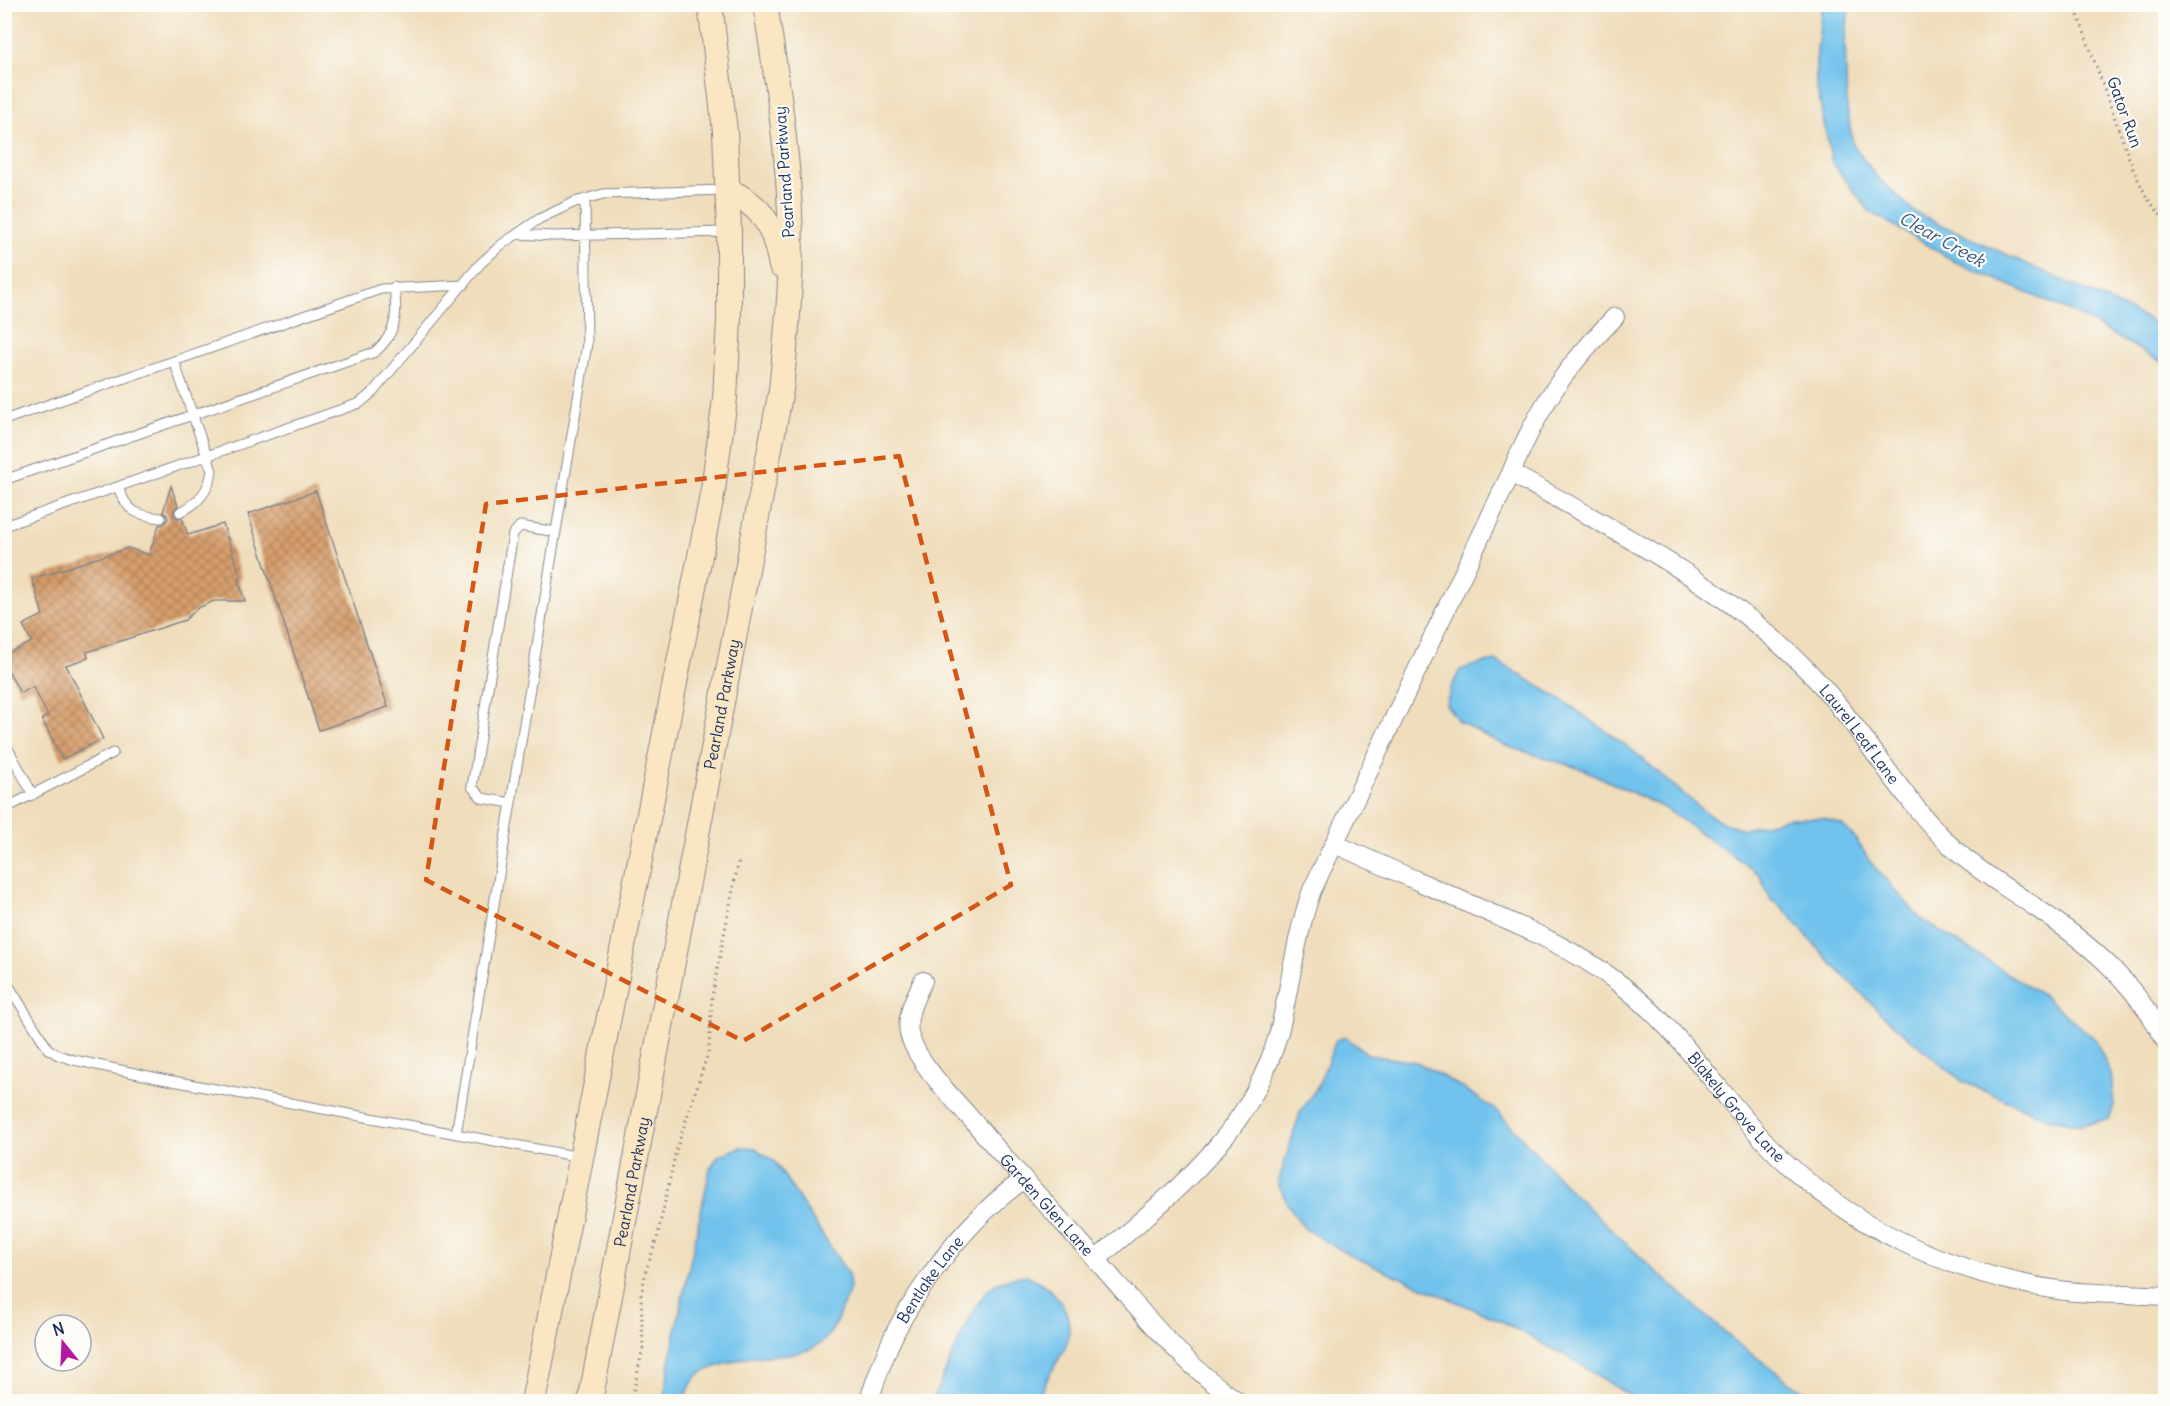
<svg xmlns="http://www.w3.org/2000/svg" width="2170" height="1406" viewBox="0 0 2170 1406" font-family="Delius,sans-serif">
  <style>
    .water { fill: #71c2ec; stroke: #4678a5; stroke-width: 1.5 }
    .building { fill: url(#building-cross-hatch) }
    .lines { fill: none; stroke-linecap: round; stroke-linejoin: round }
    .service-casing { stroke: #85868c; stroke-width: 11 }
    .minor-casing { stroke: #85868c; stroke-width: 20 }
    .secondary-casing { stroke: #85868c; stroke-width: 26 }
    .path { stroke: #85868c; stroke-width: 3; stroke-dasharray: 1.5 4.5; stroke-linecap: butt }
    .service { stroke: #fff; stroke-width: 9 }
    .minor { stroke: #fff; stroke-width: 18 }
    .secondary { stroke: #fbe6c4; stroke-width: 24 }
    .marked { fill: none; stroke: #d45514; stroke-width: 4.5; stroke-dasharray: 12 8; stroke-linejoin: round }
    .labels { text-anchor: middle; dominant-baseline: central; stroke-width: 4.5; stroke-linejoin: round; paint-order: stroke }
    .street-label { font-size: 16px; fill: #1b2f5e; stroke: #fdfcf7 }
    .water-label { font-size: 18px; font-style: italic; fill: #355b89; stroke: #fdfcf7 }
  </style>
  <defs>
    <pattern id="building-cross-hatch" width="8" height="8" patternUnits="userSpaceOnUse" patternTransform="scale(1.5)"><rect width="8" height="8" fill="#d79e6b"/><path d="M0 0l8 8M0 8l8-8" fill="none" stroke="#ae815b"/></pattern>
  </defs>
  <rect width="100%" height="100%" fill="#fdfcf7"/>
  <filter id="ink" filterUnits="userSpaceOnUse"><feTurbulence type="fractalNoise" baseFrequency=".0167" numOctaves="2"/><feDisplacementMap in="SourceGraphic" scale="12" xChannelSelector="R" yChannelSelector="G"/><feConvolveMatrix kernelMatrix="1 2 1 2 8 2 1 2 1" color-interpolation-filters="sRGB"/></filter>
  <filter id="wash" filterUnits="userSpaceOnUse"><feTurbulence type="fractalNoise" baseFrequency=".008" numOctaves="4" result="noise"/><feDisplacementMap in="SourceGraphic" scale="24" xChannelSelector="R" yChannelSelector="G"/><feGaussianBlur stdDeviation="1.35" result="paint"/><feColorMatrix in="noise" values="0 0 0 0 0 0 0 0 0 0 0 0 0 0 0 0 0 1.4 0 .05"/><feComposite in="paint" operator="in"/></filter>
  <g filter="url(#wash)">
    <rect width="100%" height="100%" fill="#efddbb"/>
    <path class="water" d="M 1822,4 L 1849,5 L 1845,43 L 1847,107 L 1853,145 L 1876,176 L 1916,213 L 2149,320 L 2165,332 L 2165,364 L 2076,314 L 1956,262 L 1869,211 L 1832,162 L 1816,84 L 1816,62 Z
      M 1497,661 L 1562,700 L 1632,750 L 1706,813 L 1724,823 L 1743,829 L 1789,818 L 1823,818 L 1842,825 L 1854,837 L 1873,865 L 1921,919 L 2045,997 L 2095,1039 L 2111,1074 L 2114,1106 L 2109,1119 L 2081,1125 L 2047,1118 L 1962,1081 L 1889,1021 L 1829,961 L 1783,908 L 1771,900 L 1759,874 L 1666,809 L 1585,770 L 1503,745 L 1458,721 L 1446,704 L 1451,688 L 1460,670 L 1482,663 Z
      M 1345,1037 L 1369,1055 L 1417,1062 L 1463,1088 L 1498,1112 L 1572,1192 L 1649,1265 L 1734,1341 L 1813,1399 L 1819,1401 L 1638,1401 L 1570,1358 L 1501,1321 L 1349,1255 L 1304,1228 L 1288,1205 L 1278,1183 L 1300,1113 L 1319,1084 L 1336,1040 Z
      M 741,1147 L 756,1148 C 761,1154 769,1156 775,1162 L 848,1274 C 853,1297 846,1294 840,1312 C 824,1361 792,1352 751,1357 C 739,1359 727,1363 716,1367 C 711,1369 703,1371 699,1374 C 692,1380 687,1394 682,1401 L 663,1401 L 677,1324 L 710,1169 L 718,1156 Z
      M 1026,1275 C 1054,1287 1076,1311 1067,1343 C 1065,1349 1061,1355 1058,1360 C 1050,1374 1042,1386 1038,1401 L 932,1401 C 945,1376 972,1299 994,1285 C 1004,1279 1015,1277 1026,1275 Z"/>
    <g id="blocks">
      <path class="building" d="M 171,486 L 178,506 L 174,509 L 174,515 L 177,518 L 182,518 L 188,535 L 223,524 L 241,578 L 238,579 L 245,601 L 214,601 L 198,608 L 185,620 L 87,652 L 88,658 L 66,665 L 103,739 L 62,759 L 42,719 L 48,716 L 33,687 L 20,693 L 4,663 L 4,655 L 32,642 L 23,625 L 43,615 L 32,579 L 128,548 L 149,555 L 159,525 L 164,524 L 168,519 L 167,515 L 163,512 Z
        M 316,491 L 388,707 L 319,730 L 248,514 Z"/>
    </g>
  </g>
  <g filter="url(#ink)">
    <use href="#blocks" fill-opacity="0" stroke="#85868c" stroke-width="1.5"/>
    <g class="lines">
      <defs>
        <path id="service" d="M 517,234 L 554,236 L 728,232
          M 174,361 L 212,471 C 209,490 198,504 180,512
          M 4,420 L 381,289 L 464,285
          M 4,480 L 375,352 C 397,333 398,314 394,287
          M 118,487 C 127,512 136,515 161,518
          M 4,526 L 360,403 L 373,392 L 480,264 L 501,245 L 539,219 L 575,202 L 603,194 L 725,190
          M 4,741 L 33,795
          M 511,803 L 482,798 L 472,787 L 513,534 L 520,526 L 556,532
          M 4,809 L 113,753
          M 4,978 L 48,1049 L 58,1055 L 74,1060 L 162,1079 L 580,1157
          M 456,1134 L 587,344 L 585,199"/>
        <g id="minor">
          <path id="s1" d="M 1511,473 C 1616,531 1723,584 1808,671 C 1862,726 1898,796 1954,849 C 1979,872 2008,888 2035,907 C 2090,944 2135,982 2166,1042"/>
          <path id="s2" d="M 1335,844 C 1381,865 1427,885 1474,906 C 1525,928 1575,949 1620,984 C 1679,1029 1718,1092 1769,1146 C 1845,1225 1950,1274 2058,1290 C 2094,1295 2130,1293 2166,1296"/>
          <path id="s3" d="M 923,981 C 915,997 904,1018 910,1037 C 920,1067 958,1103 979,1128 C 1018,1174 1060,1219 1100,1264 C 1143,1313 1184,1366 1239,1402"/>
          <path d="M 1096,1260 C 1172,1193 1251,1135 1279,1032 C 1291,984 1295,938 1312,890 L 1511,473 C 1538,407 1565,368 1615,317"/>
          <path id="s4" d="M 868,1402 C 879,1372 889,1340 906,1313 C 936,1263 975,1214 1023,1180"/>
        </g>
        <g id="secondary">
          <path d="M 727,190 C 764,206 774,228 781,266"/>
          <path d="M 533,1402 L 713,490 L 725,399 L 729,319 L 729,231 L 725,131 L 710,4"/>
          <path id="s5" d="M 590,1402 L 781,390 C 787,331 793,271 790,212 C 787,143 776,73 765,4"/>
        </g>
      </defs>
      <use href="#service" class="service-casing"/>
      <use href="#minor" class="minor-casing"/>
      <use href="#secondary" class="secondary-casing"/>
      <path class="path" d="M 2074,4 L 2133,169 L 2147,198 L 2166,222
        M 631,1402 L 643,1348 L 641,1295 L 646,1271 L 657,1238 L 676,1151 L 709,1050 L 712,996 L 739,859"/>
      <use href="#service" class="service"/>
      <use href="#minor" class="minor"/>
      <use href="#secondary" class="secondary"/>
    </g>
  </g>
  <path class="marked" d="M 899,456 L 1011,885 L 743,1041 L 426,880 L 486,504 Z"/>
  <g class="labels">
    <g class="street-label">
      <text transform="translate(2125 112) rotate(70)">Gator Run</text>
      <text transform="translate(784 172) rotate(-94)">Pearland Parkway</text>
      <text stroke="none"><textPath href="#s5" startOffset="710">Pearland Parkway</textPath></text>
      <text stroke="none"><textPath href="#s1" startOffset="440">Laurel Leaf Lane</textPath></text>
      <text stroke="none"><textPath href="#s2" startOffset="488">Blakely Grove Lane</textPath></text>
      <text stroke="none"><textPath href="#s5" startOffset="224">Pearland Parkway</textPath></text>
      <text stroke="none"><textPath href="#s3" startOffset="276">Garden Glen Lane</textPath></text>
      <text stroke="none"><textPath href="#s4" startOffset="138">Bentlake Lane</textPath></text>
    </g>
    <g class="water-label">
      <text transform="translate(1942 239) rotate(29)">Clear Creek</text>
    </g>
  </g>
  <rect width="2170" height="1406" fill="none" stroke="#fdfcf7" stroke-width="24"/>
  <g transform="translate(63 1343) rotate(342)"><circle r="28" fill="#fdfcf7" stroke="#a3aaba" stroke-width="1.5"/>
  <path d="M0-4.5L10 22L0 15L-10 22Z" fill="#b5179e"/>
  <text y="-9" font-size="16" font-weight="bold" text-anchor="middle" fill="#1b2f5e">N</text>
  </g>
</svg>
